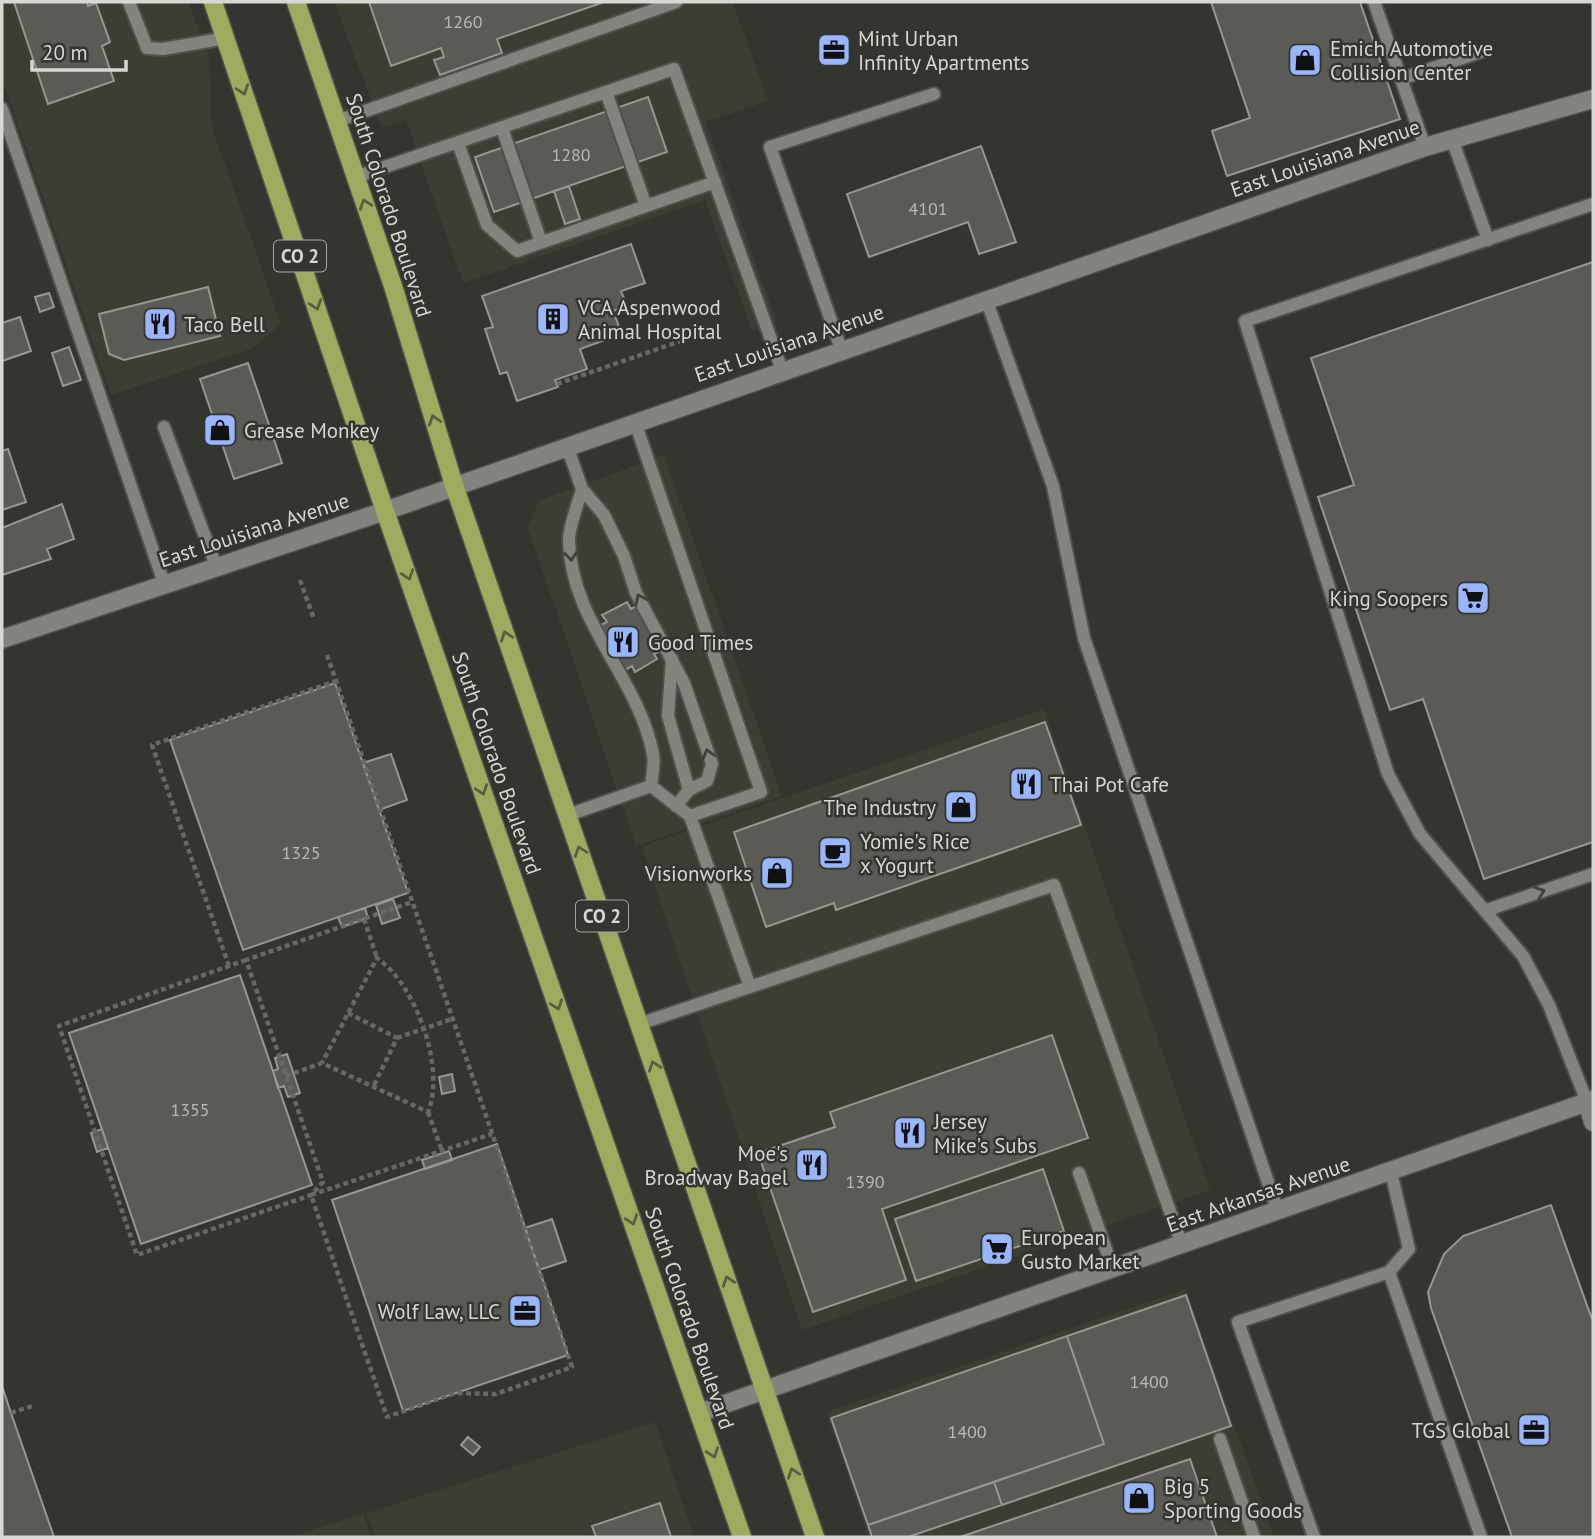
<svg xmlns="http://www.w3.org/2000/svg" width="1595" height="1539" font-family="'PT Sans',sans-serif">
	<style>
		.built { fill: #3b3e32 }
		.building { fill: #5a5b55; stroke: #969891; stroke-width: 2 }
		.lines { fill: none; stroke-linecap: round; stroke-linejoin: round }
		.service-casing { stroke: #50504c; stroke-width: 16 }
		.minor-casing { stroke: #50504c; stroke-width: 21 }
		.tertiary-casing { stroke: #50504c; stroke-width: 21 }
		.primary-casing { stroke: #50504c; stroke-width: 21 }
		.path { stroke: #676964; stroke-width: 4.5; stroke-dasharray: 5 3.5; stroke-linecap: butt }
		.service { stroke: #82847d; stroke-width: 12 }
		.minor { stroke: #82847d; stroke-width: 18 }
		.tertiary { stroke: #82847d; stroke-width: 18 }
		.primary { stroke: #9eab5e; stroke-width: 18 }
		.oneway { stroke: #585e3f }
		.oneway2 { stroke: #3f413b }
		.labels { text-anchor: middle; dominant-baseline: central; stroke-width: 5; stroke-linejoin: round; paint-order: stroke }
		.number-label { font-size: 18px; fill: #b8b8b4 }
		.shield { fill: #33352f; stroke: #a6a6a2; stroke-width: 2 }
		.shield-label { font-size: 19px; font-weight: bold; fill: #d7d7d4 }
		.poi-label { font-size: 21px; fill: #d7d7d4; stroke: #33352f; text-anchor: start }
		.street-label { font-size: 21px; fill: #d7d7d4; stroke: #33352f }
	</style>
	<rect width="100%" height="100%" fill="#33352f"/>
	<path class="built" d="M2,2H189L209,58L212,127L281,324L251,349L111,395L2,78Z
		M334,2H733L768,101L706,122L777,323L752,331L705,200L463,283L406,120L382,128Z
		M664,455L782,796L636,846L528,528L538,501Z
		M1044,709L1210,1190L802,1330L642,846Z
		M1186,1289L1274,1537H868L826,1412Z
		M655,1422L694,1537H375L366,1513Z
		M363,1513L371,1537H292Z"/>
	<path class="building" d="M14,2H87L88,6L96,3L110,42L102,46L114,81L48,104Z
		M369,2H604L497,39L502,53L440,75L434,60L444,57L441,48L391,66Z
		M1211,2H1360L1400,119L1227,176L1212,131L1250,118Z
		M648,97L667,152L494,212L475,157Z
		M981,146L1016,242L979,254L968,222L869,257L847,194Z
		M569,186L580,219L565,224L554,191Z
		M631,244L645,283L621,291L627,306L613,311L622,334L580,349L587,369L555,380L558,387L517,401L507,372L500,374L485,329L493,327L482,296Z
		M1593,262V842L1484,879L1423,699L1390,710L1318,497L1354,485L1311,358Z
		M208,287L220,336L124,360L109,354L99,314Z
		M49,293L54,307L40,312L35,297Z
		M20,317L31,351L2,361V323Z
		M69,347L81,380L63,386L52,353Z
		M248,363L282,463L234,479L200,379Z
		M8,449L26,502L2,510V451Z
		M62,504L74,539L47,549L51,559L2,575V528Z
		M627,602L631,609L636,606L660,651L654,654L657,659L635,672L632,666L625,670L601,625L607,622L602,615Z
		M335,683L408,893L243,950L170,740Z
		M1045,722L1081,825L836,910L834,903L766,927L734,832Z
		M391,754L407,800L379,810L363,763Z
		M393,899L400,918L382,924L376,905Z
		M365,908L368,918L342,927L338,917Z
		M240,975L312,1185L141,1244L69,1033Z
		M1052,1035L1088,1138L882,1209L906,1280L813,1312L758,1153L835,1127L830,1112Z
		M287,1054L300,1093L288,1097L284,1086L278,1088L273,1071L278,1069L275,1058Z
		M452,1074L455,1091L442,1094L439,1077Z
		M102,1129L108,1148L97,1152L91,1133Z
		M497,1144L568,1355L403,1411L332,1200Z
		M449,1151L452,1160L425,1169L422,1160Z
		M1043,1169L1064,1231L916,1281L895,1219Z
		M1551,1205L1593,1322V1537H1512L1431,1308L1428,1292L1444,1254L1463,1236Z
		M552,1219L566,1261L539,1270L525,1228Z
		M1186,1295L1231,1426L1002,1505L994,1482L1104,1444L1067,1336Z
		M1067,1336L1104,1444L868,1525L831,1418Z
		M2,1386L11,1413L54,1537H2Z
		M468,1437L480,1447L473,1455L461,1445Z
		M1190,1459L1217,1537H960Z
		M994,1482L1002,1505L908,1537H872L868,1525Z
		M660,1503L671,1537H596L592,1526Z"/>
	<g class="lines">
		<defs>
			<path id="service" d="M129,2L147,48L163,49L226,38
				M1374,2L1425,147
				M1401,79L1483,51
				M606,92L646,206
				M2,109L164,583
				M337,121L676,2
				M502,128L541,242
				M1452,139L1488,240
				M458,143L487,225L517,251L715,182
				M355,177L674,69L782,370
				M986,299L1053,486L1084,638L1278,1212
				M841,349L770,147L934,94
				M635,422L761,792L690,816
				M164,427L216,566
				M567,446L582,489L604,515L624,556L636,593L684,683L712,764L707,781L689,790L676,806
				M582,489C578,505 569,525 569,541C571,622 638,677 653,754C655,764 652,776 651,786
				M672,659L668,716L689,790
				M651,786L690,816L750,987
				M568,815L651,786
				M1487,910L1593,874
				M639,1024L1054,885L1182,1245
				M1587,1102L1549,1005L1523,956L1420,834L1388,774L1245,321L1593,204
				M1079,1173L1113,1269
				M1389,1272L1481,1537
				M1220,1439L1254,1537
				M1314,1537L1238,1322L1389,1272L1409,1249L1391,1172"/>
			<path id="minor" d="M1587,1102L1593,1122
				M699,1413L1593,1100"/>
			<path id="tertiary" d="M2,639L385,511L1425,147L1593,99"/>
			<path id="primary" d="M213,2L385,511L742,1537
				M296,2L393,286L454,485L815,1537"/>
		</defs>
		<use href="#service" class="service-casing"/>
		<use href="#minor" class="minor-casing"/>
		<use href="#tertiary" class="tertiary-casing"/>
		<use href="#primary" class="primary-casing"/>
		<path class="path" d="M557,384L698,335
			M300,580L314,619
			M327,655C409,892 491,1129 572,1367L496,1394L455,1393L387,1417L311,1195L492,1134
			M364,919L377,958
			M246,960L59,1026L137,1255L311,1195L323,1182L246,960L412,902
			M229,966L152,745L336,681
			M348,1013L397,1038L373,1087
			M397,1038L452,1019
			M286,1076L322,1063L428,1112C446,1068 416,985 377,958L322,1063
			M428,1112L442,1151
			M11,1413L32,1406"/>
		<use href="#service" class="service"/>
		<use href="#minor" class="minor"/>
		<use href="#tertiary" class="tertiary"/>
		<use href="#primary" class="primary"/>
	</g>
	<defs><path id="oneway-chevron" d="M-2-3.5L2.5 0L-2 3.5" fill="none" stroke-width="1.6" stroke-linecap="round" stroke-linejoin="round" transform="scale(1.75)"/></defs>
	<g class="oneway">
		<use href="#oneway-chevron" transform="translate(243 90) rotate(71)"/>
		<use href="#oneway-chevron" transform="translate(365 204) rotate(-109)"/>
		<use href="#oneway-chevron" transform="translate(316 305) rotate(71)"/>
		<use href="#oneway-chevron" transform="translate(434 420) rotate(-107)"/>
		<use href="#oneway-chevron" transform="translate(408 575) rotate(71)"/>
		<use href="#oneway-chevron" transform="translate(506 636) rotate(-109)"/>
		<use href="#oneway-chevron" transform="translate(482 790) rotate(71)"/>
		<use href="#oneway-chevron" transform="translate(580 851) rotate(-109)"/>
		<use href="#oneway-chevron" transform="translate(557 1005) rotate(71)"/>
		<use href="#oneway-chevron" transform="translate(654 1066) rotate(-109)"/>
		<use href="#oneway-chevron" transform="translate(632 1220) rotate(71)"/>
		<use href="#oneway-chevron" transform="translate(728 1281) rotate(-109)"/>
		<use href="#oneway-chevron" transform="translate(713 1453) rotate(71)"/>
		<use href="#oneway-chevron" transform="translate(793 1473) rotate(-109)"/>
	</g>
	<g class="oneway2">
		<use href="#oneway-chevron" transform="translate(571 556) rotate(84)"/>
		<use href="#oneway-chevron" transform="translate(640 599) rotate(-116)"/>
		<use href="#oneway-chevron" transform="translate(708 754) rotate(-106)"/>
		<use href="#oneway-chevron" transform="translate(1540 892) rotate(-19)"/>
	</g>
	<defs>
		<symbol id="office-square" viewBox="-11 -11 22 22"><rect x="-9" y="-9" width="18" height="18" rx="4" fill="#99b5fd" stroke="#33352f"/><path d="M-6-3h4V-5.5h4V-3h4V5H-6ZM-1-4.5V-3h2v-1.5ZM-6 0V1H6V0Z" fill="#111"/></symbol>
		<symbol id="shop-square" viewBox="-11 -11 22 22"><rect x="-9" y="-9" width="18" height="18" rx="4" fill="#99b5fd" stroke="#33352f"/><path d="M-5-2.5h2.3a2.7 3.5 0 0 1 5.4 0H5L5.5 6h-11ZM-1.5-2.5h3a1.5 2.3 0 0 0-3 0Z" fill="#111"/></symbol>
		<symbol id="building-square" viewBox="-11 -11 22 22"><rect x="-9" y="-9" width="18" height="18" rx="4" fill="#99b5fd" stroke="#33352f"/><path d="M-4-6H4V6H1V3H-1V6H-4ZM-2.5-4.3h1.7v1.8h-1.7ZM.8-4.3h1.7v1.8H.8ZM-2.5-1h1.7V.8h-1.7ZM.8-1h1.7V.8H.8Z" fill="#111"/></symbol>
		<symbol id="restaurant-square" viewBox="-11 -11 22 22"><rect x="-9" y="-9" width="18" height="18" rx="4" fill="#99b5fd" stroke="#33352f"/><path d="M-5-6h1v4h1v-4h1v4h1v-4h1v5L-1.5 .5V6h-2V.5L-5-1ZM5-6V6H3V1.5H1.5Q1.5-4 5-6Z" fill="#111"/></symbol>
		<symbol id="supermarket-square" viewBox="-11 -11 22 22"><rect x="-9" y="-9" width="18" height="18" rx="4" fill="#99b5fd" stroke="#33352f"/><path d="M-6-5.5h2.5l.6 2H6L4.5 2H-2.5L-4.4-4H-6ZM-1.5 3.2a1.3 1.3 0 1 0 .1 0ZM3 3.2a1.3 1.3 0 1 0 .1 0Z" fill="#111"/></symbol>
		<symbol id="cafe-square" viewBox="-11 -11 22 22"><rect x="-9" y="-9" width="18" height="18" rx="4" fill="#99b5fd" stroke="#33352f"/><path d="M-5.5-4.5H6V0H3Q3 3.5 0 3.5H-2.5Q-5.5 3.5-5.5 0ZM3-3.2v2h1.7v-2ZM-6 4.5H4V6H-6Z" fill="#111"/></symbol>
	</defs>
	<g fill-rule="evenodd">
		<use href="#office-square" x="815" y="31" width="38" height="38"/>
		<use href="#shop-square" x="1286" y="41" width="38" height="38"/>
		<use href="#building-square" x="534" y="300" width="38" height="38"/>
		<use href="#restaurant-square" x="141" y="305" width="38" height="38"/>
		<use href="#shop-square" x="201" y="411" width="38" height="38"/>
		<use href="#supermarket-square" x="1454" y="579" width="38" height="38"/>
		<use href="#restaurant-square" x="604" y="623" width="38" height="38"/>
		<use href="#restaurant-square" x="1007" y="765" width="38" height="38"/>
		<use href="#shop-square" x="942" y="788" width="38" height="38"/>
		<use href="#cafe-square" x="816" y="834" width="38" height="38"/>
		<use href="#shop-square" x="758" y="854" width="38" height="38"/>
		<use href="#restaurant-square" x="891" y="1114" width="38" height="38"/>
		<use href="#restaurant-square" x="793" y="1146" width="38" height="38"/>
		<use href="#supermarket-square" x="978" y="1230" width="38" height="38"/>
		<use href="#office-square" x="506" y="1292" width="38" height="38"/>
		<use href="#office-square" x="1515" y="1411" width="38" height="38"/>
		<use href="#shop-square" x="1120" y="1479" width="38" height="38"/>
	</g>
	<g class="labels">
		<g class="number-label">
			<text x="463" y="21">1260</text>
			<text x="571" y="154">1280</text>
			<text x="928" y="208">4101</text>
			<text x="301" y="852">1325</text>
			<text x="190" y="1109">1355</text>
			<text x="865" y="1181">1390</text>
			<text x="1149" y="1381">1400</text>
			<text x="967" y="1431">1400</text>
		</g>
		<g class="shield">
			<rect x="274" y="240.5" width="52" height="31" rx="5"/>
			<rect x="576" y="900.5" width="52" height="31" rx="5"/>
		</g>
		<g class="shield-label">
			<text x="300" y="256">CO 2</text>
			<text x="602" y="916">CO 2</text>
		</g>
		<g class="poi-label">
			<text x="858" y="38">Mint Urban<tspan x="858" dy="24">Infinity Apartments</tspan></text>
			<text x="1330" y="48">Emich Automotive<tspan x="1330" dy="24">Collision Center</tspan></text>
			<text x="578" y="307">VCA Aspenwood<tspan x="578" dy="24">Animal Hospital</tspan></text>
			<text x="184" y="324">Taco Bell</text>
			<text x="244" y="430">Grease Monkey</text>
			<text x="1448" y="598" text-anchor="end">King Soopers</text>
			<text x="648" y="642">Good Times</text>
			<text x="1050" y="784">Thai Pot Cafe</text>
			<text x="936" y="807" text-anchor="end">The Industry</text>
			<text x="860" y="841">Yomie's Rice<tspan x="860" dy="24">x Yogurt</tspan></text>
			<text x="752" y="873" text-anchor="end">Visionworks</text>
			<text x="934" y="1121">Jersey<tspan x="934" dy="24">Mike's Subs</tspan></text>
			<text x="788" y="1153" text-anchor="end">Moe's<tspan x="788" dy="24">Broadway Bagel</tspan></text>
			<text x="1021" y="1237">European<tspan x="1021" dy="24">Gusto Market</tspan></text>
			<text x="500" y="1311" text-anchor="end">Wolf Law, LLC</text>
			<text x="1510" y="1430" text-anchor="end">TGS Global</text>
			<text x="1164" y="1486">Big 5<tspan x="1164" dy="24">Sporting Goods</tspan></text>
		</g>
		<g class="street-label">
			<text transform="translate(1325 158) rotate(-19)">East Louisiana Avenue</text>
			<text transform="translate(389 205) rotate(72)">South Colorado Boulevard</text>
			<text transform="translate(789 343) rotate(-19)">East Louisiana Avenue</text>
			<text transform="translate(254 530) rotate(-18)">East Louisiana Avenue</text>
			<text transform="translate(497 763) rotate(71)">South Colorado Boulevard</text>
			<text transform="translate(1258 1194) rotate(-19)">East Arkansas Avenue</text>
			<text transform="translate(690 1318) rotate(71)">South Colorado Boulevard</text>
		</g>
	</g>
	<rect width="1595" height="1539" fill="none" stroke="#d7d7d4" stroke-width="7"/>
	<path d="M32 60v10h94v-10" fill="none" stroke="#d7d7d4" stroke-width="3.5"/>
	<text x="42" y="60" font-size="21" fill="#d7d7d4" stroke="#33352f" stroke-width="5" paint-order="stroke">20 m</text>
</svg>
